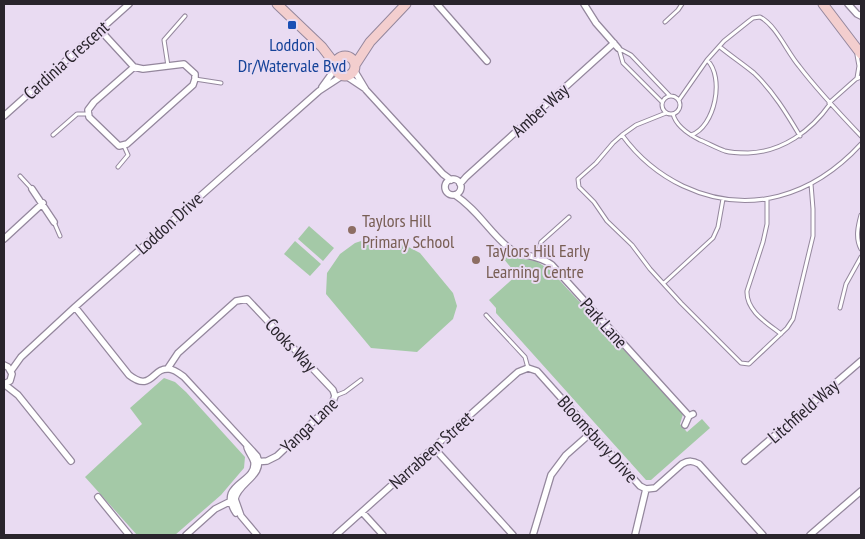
<svg xmlns="http://www.w3.org/2000/svg" width="865" height="539" font-family="'PT Sans Narrow',sans-serif">
	<style>
		.green { fill: #a4c9a7 }
		.lines { fill: none; stroke-linecap: round; stroke-linejoin: round }
		.lane-casing { stroke: #94879d; stroke-width: 5 }
		.street-casing { stroke: #94879d; stroke-width: 8 }
		.secondary-casing { stroke: #94879d; stroke-width: 11 }
		.lane { stroke: #fff; stroke-width: 3 }
		.street { stroke: #fff; stroke-width: 5.5 }
		.secondary { stroke: #f3cece; stroke-width: 9 }
		.transit-dot { fill: #1a4fb4; stroke: #e9dbf2; stroke-width: 2 }
		.education-dot { fill: #8d6e63; stroke: #e9dbf2; stroke-width: 2 }
		.labels { text-anchor: middle; dominant-baseline: central; stroke-width: 4; stroke-linejoin: round; paint-order: stroke }
		.transit-label { font-size: 18px; fill: #164399; stroke: #e9dbf2 }
		.street-label { font-size: 18px; fill: #29242c; stroke: #e9dbf2 }
		.education-label { font-size: 18px; fill: #785e54; stroke: #e9dbf2; text-anchor: start }
	</style>
	<rect width="100%" height="100%" fill="#e9dbf2"/>
	<path class="green" d="M309,226L334,248L323,261L298,239Z
		M373,237L397,241L420,253L453,293L457,306L453,319L417,352L371,348L326,294L327,273L340,254L355,243Z
		M295,241L321,264L310,276L284,254Z
		M509,253L522,259L536,261L550,270L683,414L680,424L687,432L702,419L710,428L651,480H646L496,313V308L489,300L517,275L503,258Z
		M164,378L175,382L186,392L245,457L244,468L221,495L175,535H137L85,477L142,424L130,408Z"/>
	<g class="lines">
		<defs>
			<path id="lane" d="M665,22L678,10L682,4
				M720,47C731,56 743,64 754,73C773,91 787,114 800,136
				M618,48L631,55L670,96
				M619,49L623,63L662,102
				M168,66L164,40L185,16
				M857,78L859,66L857,55
				M195,79L221,83
				M662 105a9 9 0 1 1 18 0a9 9 0 1 1-18 0Z
				M679,100L707,60L724,41L749,21L753,18L760,17C776,25 787,52 799,66C818,91 839,113 861,136
				M829,103L856,79L861,77
				M666,113L636,125L622,135L613,143L596,163L578,179L579,187L594,202L607,221L632,245L650,269L681,303L741,363L749,364L787,328L793,319L813,236V209L811,184
				M673,114C676,126 690,135 700,140C708,143 716,148 725,151C732,153 740,153 748,153C782,152 811,131 830,104
				M53,135L77,114H88
				M622,135C638,157 658,174 683,186C749,217 813,196 861,144
				M691,135C715,127 725,77 707,60
				M118,167L128,155L124,146
				M20,176L32,189
				M767,199V224L763,242L747,291C746,311 767,323 781,334
				M861,215C858,226 855,238 861,249
				M54,222L60,236
				M537,257L541,242L569,217
				M664,283L713,238L718,227L723,199
				M840,308L846,284L861,257
				M486,315L525,357L528,368
				M335,396L345,392L361,380"/>
			<path id="street" d="M437,4L487,61
				M584,4L596,23L618,48
				M848,4L857,14L861,16
				M100,30L134,67L143,69L184,64L195,74V79L193,85L127,144L119,146L89,117L88,110L94,102L134,67
				M354,70L366,90L443,174L451,180
				M346,76L364,88
				M322,87L335,69
				M4,116L129,4
				M445 187a8 8 0 1 1 16 0a8 8 0 1 1-16 0Z
				M460,184L466,177L614,43
				M32,189L54,222
				M455,195C478,210 489,232 509,248C522,258 536,253 552,265L689,416
				M4,239L43,203
				M75,307L129,375C152,393 152,367 169,369C174,369 180,374 184,377L257,456C265,476 238,482 235,499L241,516L257,535
				M4,365L8,367L12,374L10,381L4,384
				M168,368L178,353L236,301L247,299L333,390L335,396L332,404L277,456L267,461L254,462
				M11,371L21,357L75,307L319,91L342,76
				M4,384L18,395L71,461
				M685,425L689,416L693,414
				M434,448L513,535
				M745,461L861,361
				M98,497L129,535
				M362,512L383,535
				M236,513C216,483 257,484 254,462C253,457 248,452 247,447
				M186,535L215,509L233,500
				M336,535L518,372L528,368L537,371L640,486L646,489L655,488L682,464C689,460 693,461 699,464L763,535
				M533,535L551,475L566,455L592,432
				M635,535L646,489
				M810,535L861,491"/>
			<path id="secondary" d="M277,4L322,47L335,64
				M823,4L861,54
				M335 66a10 10 0 1 1 20 0a10 10 0 1 1-20 0Z
				M355,65L370,42L406,4"/>
		</defs>
		<use href="#lane" class="lane-casing"/>
		<use href="#street" class="street-casing"/>
		<use href="#secondary" class="secondary-casing"/>
		<use href="#lane" class="lane"/>
		<use href="#street" class="street"/>
		<use href="#secondary" class="secondary"/>
	</g>
	<rect class="transit-dot" x="287" y="20" width="10" height="10" rx="2.5"/>
	<g class="education-dot">
		<circle cx="352" cy="230" r="5"/>
		<circle cx="476" cy="260" r="5"/>
	</g>
	<g class="labels">
		<g class="transit-label">
			<text x="292" y="44">Loddon<tspan x="292" dy="21">Dr/Watervale Bvd</tspan></text>
		</g>
		<g class="street-label">
			<text transform="translate(66 60) rotate(-42)">Cardinia Crescent</text>
			<text transform="translate(540 110) rotate(-42)">Amber Way</text>
			<text transform="translate(169 223) rotate(-42)">Loddon Drive</text>
			<text transform="translate(604 323) rotate(48)">Park Lane</text>
			<text transform="translate(291 345) rotate(47)">Cooks Way</text>
			<text transform="translate(803 411) rotate(-41)">Litchfield Way</text>
			<text transform="translate(309 425) rotate(-44)">Yanga Lane</text>
			<text transform="translate(598 439) rotate(48)">Bloomsbury Drive</text>
			<text transform="translate(431 450) rotate(-42)">Narrabeen Street</text>
		</g>
		<g class="education-label">
			<text x="362" y="220">Taylors Hill<tspan x="362" dy="21">Primary School</tspan></text>
			<text x="486" y="250">Taylors Hill Early<tspan x="486" dy="21">Learning Centre</tspan></text>
		</g>
	</g>
	<rect width="865" height="539" fill="none" stroke="#29242c" stroke-width="10"/>
</svg>
